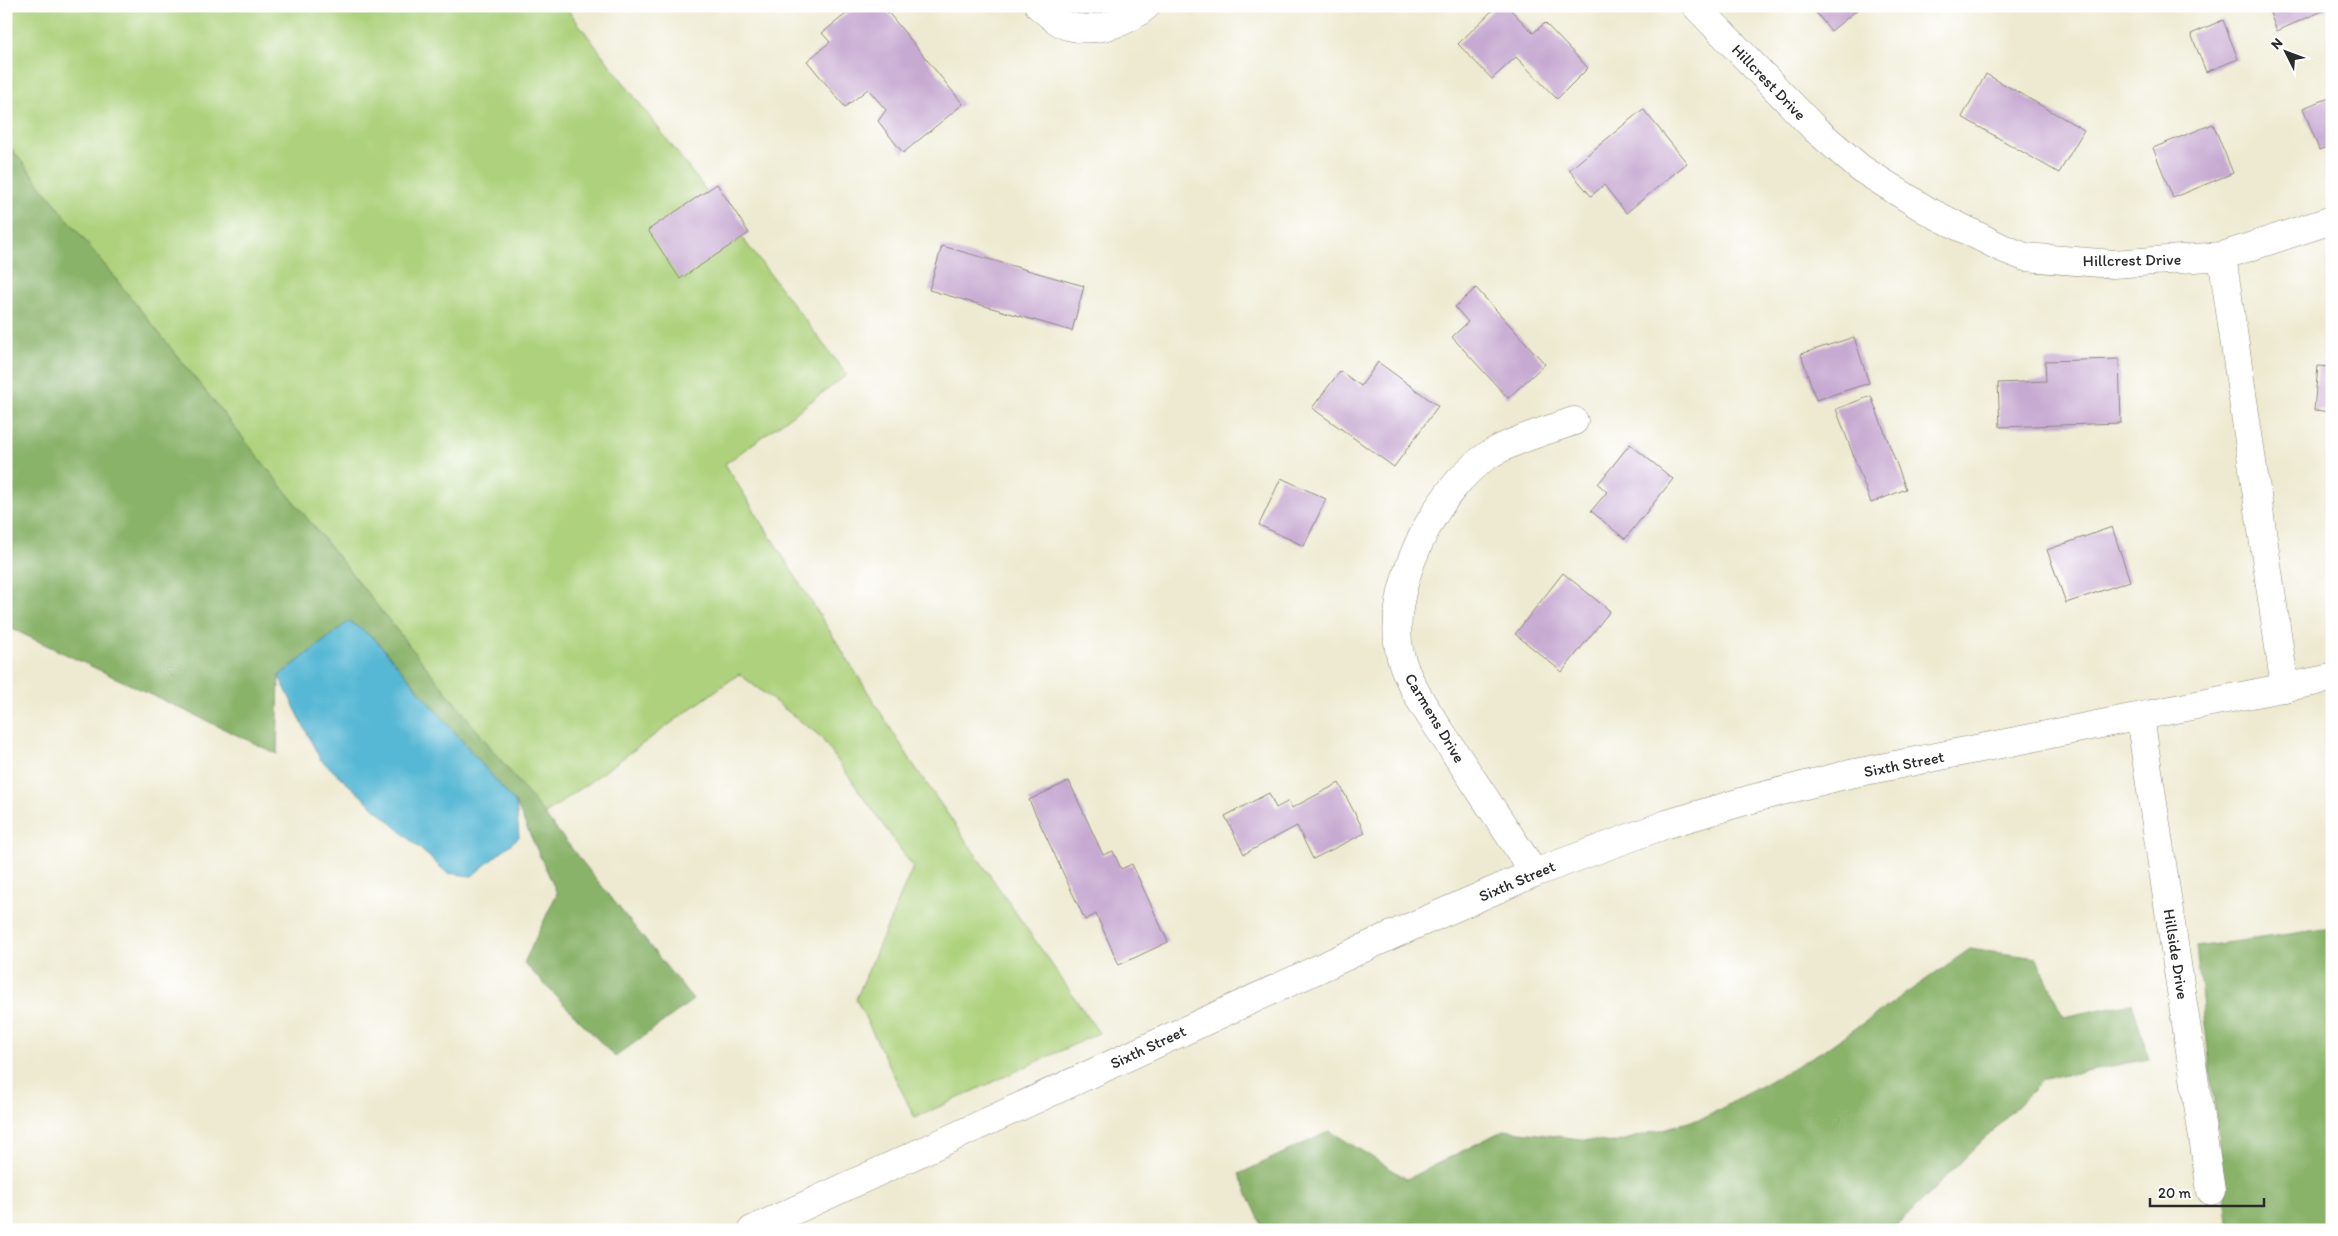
<svg xmlns="http://www.w3.org/2000/svg" width="2338" height="1236" font-family="Itim,sans-serif">
	<style>
		.green { fill: #add17b; stroke: #6c7e53 }
		.forest { fill: #8ab36b; stroke: #5a6f4b }
		.water { fill: #56b8d4; stroke: #407280 }
		.building { fill: #c7aad2 }
		.lines { fill: none; stroke-linecap: round; stroke-linejoin: round }
		.minor-casing { stroke: #8c8a7e; stroke-width: 29 }
		.major-casing { stroke: #8c8a7e; stroke-width: 29 }
		.minor { stroke: #fff; stroke-width: 28 }
		.major { stroke: #fff; stroke-width: 28 }
		.labels { text-anchor: middle; dominant-baseline: central; stroke-width: 4; stroke-linejoin: round; paint-order: stroke }
		.street-label { font-size: 16px; fill: #2b2b2b; stroke: #fff }
	</style>
	<rect width="100%" height="100%" fill="#fff"/>
	<filter id="ink" filterUnits="userSpaceOnUse"><feTurbulence type="fractalNoise" baseFrequency=".02" numOctaves="2"/><feDisplacementMap in="SourceGraphic" scale="10" xChannelSelector="R" yChannelSelector="G"/><feConvolveMatrix kernelMatrix="1 2 1 2 8 2 1 2 1" color-interpolation-filters="sRGB"/></filter>
	<filter id="wash" filterUnits="userSpaceOnUse"><feTurbulence type="fractalNoise" baseFrequency=".0096" numOctaves="4" result="noise"/><feDisplacementMap in="SourceGraphic" scale="20" xChannelSelector="R" yChannelSelector="G"/><feGaussianBlur stdDeviation="1.12" result="paint"/><feColorMatrix in="noise" values="0 0 0 0 0 0 0 0 0 0 0 0 0 0 0 0 0 1.4 0 .05"/><feComposite in="paint" operator="in"/></filter>
	<g filter="url(#wash)">
		<rect width="100%" height="100%" fill="#eeead1"/>
		<path class="green" d="M6,6H565L847,375L725,464L913,764L1099,1033L915,1118L856,999L913,867L820,736L739,674L544,815L6,142Z"/>
		<path class="forest" d="M6,142L693,1000L615,1057L524,963L557,893L516,804L375,639L349,622L279,676L277,754L6,626Z
			M2332,928V1230H2229L2196,947Z
			M1970,949L2037,958L2063,1017L2132,1003L2149,1059L2044,1079L1893,1230H1264L1239,1174L1330,1131L1407,1179L1504,1130L1614,1143L1706,1117L1826,1049Z"/>
		<path class="water" d="M349,621L375,639L516,804L519,837L472,876L447,873L320,759L279,676Z"/>
		<g id="blocks">
			<path class="building" d="M856,6H883L963,104L903,153L878,121L886,110L868,89L845,107L807,61L830,42L822,33Z
				M1497,6H1507L1533,33L1545,23L1588,68L1557,99L1516,57L1492,79L1458,44Z
				M1811,6H1862L1831,31Z
				M2267,6H2326L2327,9L2277,31Z
				M2223,20L2238,59L2206,72L2191,34Z
				M1986,74L2084,130L2059,173L1962,117Z
				M2332,97V145L2319,150L2303,108Z
				M1643,109L1687,163L1626,213L1604,185L1591,196L1569,170Z
				M2213,124L2233,173L2173,198L2153,148Z
				M717,184L749,233L680,279L648,230Z
				M942,246L1084,286L1072,331L929,290Z
				M1476,288L1545,364L1508,398L1452,337L1468,322L1455,307Z
				M1854,337L1869,383L1816,400L1801,354Z
				M2119,359L2121,423L2000,427L1998,383L2046,381L2045,361Z
				M1378,362L1438,406L1394,467L1312,408L1340,371L1361,386Z
				M2318,366L2332,367V412L2314,410Z
				M1871,396L1906,489L1871,503L1836,409Z
				M1630,444L1673,479L1625,539L1591,511L1607,492L1598,484Z
				M1281,478L1326,499L1304,546L1259,525Z
				M2112,527L2130,581L2066,603L2047,550Z
				M1563,573L1610,611L1562,672L1515,634Z
				M1069,781L1103,855L1113,851L1121,869L1132,864L1168,942L1119,965L1096,914L1085,920L1029,800Z
				M1339,783L1365,833L1313,859L1297,826L1244,854L1225,816L1269,793L1276,808L1289,801L1292,808Z"/>
		</g>
	</g>
	<g filter="url(#ink)">
		<use href="#blocks" fill-opacity="0" stroke="#8c8a7e" stroke-width="1"/>
		<g class="lines">
			<defs>
				<path id="minor" d="M1039,6C1047,12 1059,24 1068,26C1093,33 1127,24 1146,6
					M1696,6L1815,129L1860,168L1928,211L2002,248L2025,257L2113,264L2222,256L2332,220
					M2222,256L2285,688
					M2140,717L2211,1191
					M1534,873C1507,831 1479,789 1451,747C1433,719 1411,691 1401,658C1383,594 1435,488 1490,454C1516,439 1546,431 1574,421"/>
				<path id="major" d="M752,1230L1392,935L1534,873L1667,824L1755,798L1845,775L2332,678"/>
			</defs>
			<use href="#minor" class="minor-casing"/>
			<use href="#major" class="major-casing"/>
			<use href="#minor" class="minor"/>
			<use href="#major" class="major"/>
		</g>
	</g>
	<g class="labels">
		<g class="street-label">
			<text transform="translate(1769 82) rotate(46)">Hillcrest Drive</text>
			<text transform="translate(2132 260) rotate(-1)">Hillcrest Drive</text>
			<text transform="translate(1435 718) rotate(59)">Carmens Drive</text>
			<text transform="translate(1904 764) rotate(-11)">Sixth Street</text>
			<text transform="translate(1517 881) rotate(-23)">Sixth Street</text>
			<text transform="translate(2176 954) rotate(81)">Hillside Drive</text>
			<text transform="translate(1148 1047) rotate(-25)">Sixth Street</text>
		</g>
	</g>
	<rect width="2338" height="1236" fill="none" stroke="#fff" stroke-width="25"/>
	<g transform="translate(2286 52) rotate(312)" stroke="#ffffff" stroke-width="4" paint-order="stroke">
	<path d="M0-4L9 19L0 12L-9 19Z" fill="#2b2b2b"/>
	<text y="-8" font-size="14" font-weight="bold" text-anchor="middle" fill="#2b2b2b">N</text>
	</g>
	<path d="M2150 1198v8h114v-8" fill="none" stroke="#2b2b2b" stroke-width="2.5"/>
	<text x="2158" y="1198" font-size="15" fill="#2b2b2b" stroke="#ffffff" stroke-width="4" paint-order="stroke">20 m</text>
</svg>
